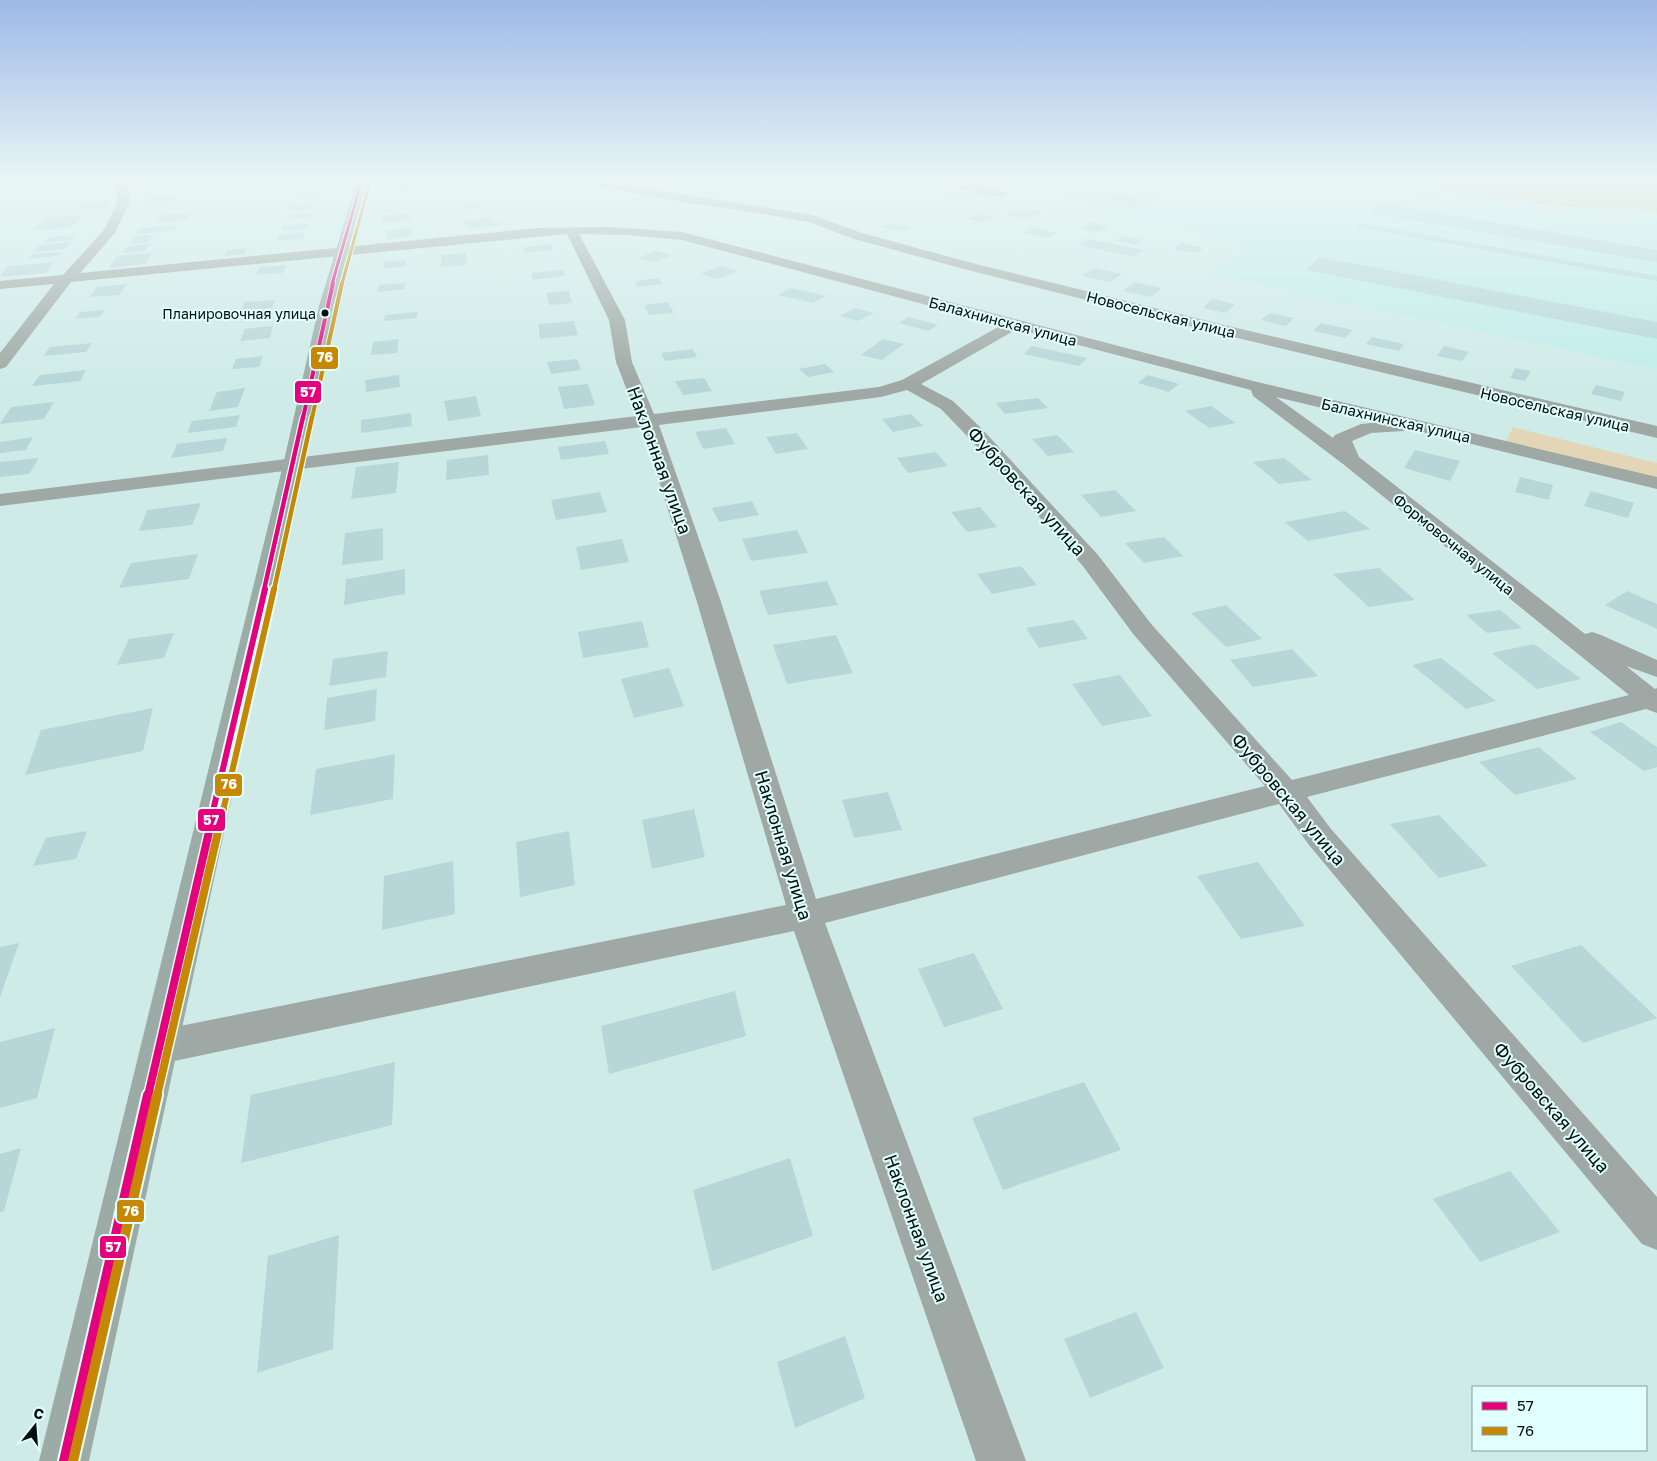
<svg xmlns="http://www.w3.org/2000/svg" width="1657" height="1461" font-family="'Golos Text',sans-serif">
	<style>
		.built { fill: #c0ede9 }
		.green { fill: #e3d6b7 }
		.forest { fill: #d5c8a8 }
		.building { fill: #b7d6d8 }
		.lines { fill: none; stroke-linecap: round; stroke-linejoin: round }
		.minor { fill: #9fa8a4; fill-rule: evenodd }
		.major { fill: #9daba7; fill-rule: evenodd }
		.bus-1-far5-casing { stroke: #e1fffc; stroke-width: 5 }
		.bus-1-far4-casing { stroke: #e1fffc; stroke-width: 5.5 }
		.bus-1-far3-casing { stroke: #e1fffc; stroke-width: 7 }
		.bus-1-far2-casing { stroke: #e1fffc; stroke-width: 10 }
		.bus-1-far1-casing { stroke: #e1fffc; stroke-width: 11 }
		.bus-1-casing { stroke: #e1fffc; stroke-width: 14 }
		.bus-2-far5-casing { stroke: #e1fffc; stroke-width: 5 }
		.bus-2-far4-casing { stroke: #e1fffc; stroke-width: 5.5 }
		.bus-2-far3-casing { stroke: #e1fffc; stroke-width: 7 }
		.bus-2-far2-casing { stroke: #e1fffc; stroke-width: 10 }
		.bus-2-far1-casing { stroke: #e1fffc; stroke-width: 11 }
		.bus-2-casing { stroke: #e1fffc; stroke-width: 14 }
		.bus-1-far5 { stroke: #e5007d; stroke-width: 3 }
		.bus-1-far4 { stroke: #e5007d; stroke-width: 4 }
		.bus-1-far3 { stroke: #e5007d; stroke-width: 4.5 }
		.bus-1-far2 { stroke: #e5007d; stroke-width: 6 }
		.bus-1-far1 { stroke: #e5007d; stroke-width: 8 }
		.bus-1 { stroke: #e5007d; stroke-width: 10 }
		.bus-2-far5 { stroke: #c68803; stroke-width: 3 }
		.bus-2-far4 { stroke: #c68803; stroke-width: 4 }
		.bus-2-far3 { stroke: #c68803; stroke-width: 4.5 }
		.bus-2-far2 { stroke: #c68803; stroke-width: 6 }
		.bus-2-far1 { stroke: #c68803; stroke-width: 8 }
		.bus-2 { stroke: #c68803; stroke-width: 10 }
		.bus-dot { fill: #01100f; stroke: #e1fffc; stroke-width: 2 }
		.labels { text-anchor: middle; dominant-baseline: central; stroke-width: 4; stroke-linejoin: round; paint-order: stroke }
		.far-bus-label { font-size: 14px; fill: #01100f; stroke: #e1fffc; text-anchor: end }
		.far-street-label { font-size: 15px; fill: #01100f; stroke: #e1fffc }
		.street-label { font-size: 18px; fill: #01100f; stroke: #e1fffc }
		.line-badge { stroke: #e1fffc; stroke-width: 2 }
		.badge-label { font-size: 14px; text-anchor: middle; font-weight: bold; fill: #fff }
	</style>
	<rect width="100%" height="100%" fill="#cfebe8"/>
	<path class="built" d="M1097,180H1332L1624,226L1634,214L1657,217V369L1210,274L1246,243L1054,202Z"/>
	<path class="green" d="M1513,427L1657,463V479L1506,442Z"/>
	<path class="forest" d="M1377,180H1657V212L1631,208H1579L1548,204L1480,196Z"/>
	<path class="building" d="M325,180L323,186L304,187L307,181Z
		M874,180H894L881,186L865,184Z
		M1140,180H1196L1182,188Z
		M419,182L418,191L392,193L394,183Z
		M690,182L705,185L693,190L678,187Z
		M909,183L927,187L917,191L899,188Z
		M720,187L731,190L714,195L703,193Z
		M1140,187L1165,192L1156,197L1131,192Z
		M318,190L314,196L297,197L300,191Z
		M1092,190L1153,201L1136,210L1074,198Z
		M956,191L980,196L969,201L944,196Z
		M174,198L169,204L142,206L148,199Z
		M111,202L105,208L76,210L83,204Z
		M473,202L485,206L471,210L458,206Z
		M1381,203L1657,250V262L1369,213Z
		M313,204L311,209L286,211L289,206Z
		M1018,208L1031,212L1034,210L1043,212L1025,219L1004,214Z
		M191,213L187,220L156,223L161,215Z
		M315,213L314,217L290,219L293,214Z
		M409,213L410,220L382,223L381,216Z
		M981,214L995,217L982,222L967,219Z
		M84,216L70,228L31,230L46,217Z
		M489,217L501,224L473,229L461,222Z
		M1091,222L1110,226L1098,232L1079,228Z
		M892,223L911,227L900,231L882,227Z
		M1360,223L1657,276V281L1356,227Z
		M309,224L307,229L281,231L283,226Z
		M178,225L174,231L135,234L140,228Z
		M1033,227L1058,233L1048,238L1022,233Z
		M411,228L412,236L387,239L386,231Z
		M305,233L303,238L277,241L279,235Z
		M75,235L72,240L44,243L49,237Z
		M153,235L148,242L129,244L135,236Z
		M1123,236L1144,240L1136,245L1116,241Z
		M1089,239L1144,250L1134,257L1079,245Z
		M70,242L65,249L34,252L39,245Z
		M1181,243L1204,248L1196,253L1172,249Z
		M150,244L145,251L122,253L128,246Z
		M551,244L553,250L524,253L523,247Z
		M247,248L245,254L225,256L226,250Z
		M656,251L672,255L654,262L638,258Z
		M63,252L59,256L27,259L32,254Z
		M153,253L145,264L108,268L117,256Z
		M466,253L467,265L441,267V255Z
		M1320,257L1657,322V339L1306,270Z
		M405,260L406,266L384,269V262Z
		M54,262L46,273L0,277L8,266Z
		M286,265L283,273L256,275L259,267Z
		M721,266L738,271L718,279L700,274Z
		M1094,268L1122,274L1110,282L1082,276Z
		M563,270L565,276L533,280L531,273Z
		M659,278L662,284L638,287L635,281Z
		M1134,282L1162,288L1151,297L1123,291Z
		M405,283V289L378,292L379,285Z
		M127,284L119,295L90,297L97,287Z
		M791,288L826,296L813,303L778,295Z
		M569,291L572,303L549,305L546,293Z
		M1212,299L1235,304L1226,313L1203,308Z
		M275,300L272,308L241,311L245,302Z
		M668,302L674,313L649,315L644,305Z
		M855,308L874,313L858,321L840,316Z
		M105,310L100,317L75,319L80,312Z
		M418,312L417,318L384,321L385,315Z
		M1270,313L1294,318L1286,326L1261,320Z
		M909,317L938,325L928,331L899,323Z
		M574,321L578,335L540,339L538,324Z
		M1321,323L1353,330L1345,338L1313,331Z
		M273,326L270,338L240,341L245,329Z
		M1372,337L1404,344L1399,351L1366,344Z
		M399,339L397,353L371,355L373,342Z
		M883,339L904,344L882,360L861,355Z
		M92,343L86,352L43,356L50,347Z
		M1032,346L1087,358L1079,366L1024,354Z
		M1444,346L1469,352L1462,361L1437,356Z
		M693,349L697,357L665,361L661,353Z
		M263,356L259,367L232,369L236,359Z
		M577,359L581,370L551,374L547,362Z
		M825,364L834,372L808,377L799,369Z
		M1515,368L1531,371L1525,381L1510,378Z
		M86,370L80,381L32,386L40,375Z
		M399,375L400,387L366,392L365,380Z
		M1148,375L1179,384L1169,392L1138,383Z
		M704,378L712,391L683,395L675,381Z
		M588,384L595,405L564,409L558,387Z
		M1596,385L1625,392L1621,401L1591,394Z
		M245,388L238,407L209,411L217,392Z
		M476,396L481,416L448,421L444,401Z
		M1038,398L1048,408L1005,414L996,403Z
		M54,402L44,419L0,424L11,407Z
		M1211,406L1236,423L1209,428L1185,411Z
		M411,413L412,426L361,433V420Z
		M911,414L923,426L893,432L882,419Z
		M240,415L236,427L187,433L192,421Z
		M726,428L735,444L703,449L695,432Z
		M797,433L808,449L776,454L766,437Z
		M1057,435L1074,452L1048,456L1032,439Z
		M33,437L26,450L0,453V442Z
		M227,438L223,451L171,458L177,444Z
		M605,441L609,454L561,460L558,447Z
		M1415,450L1460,461L1450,481L1404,468Z
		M936,452L948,466L908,473L897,458Z
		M488,455L489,475L446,480L447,460Z
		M39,458L29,474L0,477V462Z
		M1284,458L1312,480L1279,484L1253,462Z
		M399,462L396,493L351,499L356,467Z
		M1520,477L1553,485L1549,500L1515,492Z
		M1115,490L1136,511L1101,517L1081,495Z
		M1591,491L1634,503L1628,518L1584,506Z
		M600,492L607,512L556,520L551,500Z
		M752,501L759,515L719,522L712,508Z
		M201,503L192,525L139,531L147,510Z
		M980,507L997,527L967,532L951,512Z
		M1345,511L1370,529L1308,541L1285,522Z
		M383,528V560L342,565L345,533Z
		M797,530L808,553L751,561L742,539Z
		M1164,537L1183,556L1144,563L1125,543Z
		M622,539L629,562L581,570L576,547Z
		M198,554L189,579L119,588L131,563Z
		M1021,566L1037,585L992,594L977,574Z
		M1379,568L1415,600L1369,607L1333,574Z
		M405,569V594L344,605L346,579Z
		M827,581L838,605L768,615L759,591Z
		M1627,591L1657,604V629L1605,605Z
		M1226,605L1262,639L1226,647L1191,613Z
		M1500,610L1522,628L1487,633L1466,615Z
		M1074,620L1088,639L1039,648L1026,628Z
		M642,621L649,647L583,658L578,632Z
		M174,633L164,658L117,665L129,639Z
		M836,635L853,673L787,684L773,645Z
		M1534,644L1581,679L1537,689L1492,653Z
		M1292,649L1318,676L1253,687L1230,660Z
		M388,651L386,677L329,686L333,659Z
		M1441,658L1496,701L1466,709L1412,665Z
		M669,668L684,706L634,718L621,679Z
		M1120,675L1152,716L1102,726L1072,684Z
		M377,689L375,721L324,730L327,698Z
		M153,708L143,751L25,775L41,730Z
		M1621,722L1657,747V767L1644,771L1590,732Z
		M1539,747L1577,779L1515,795L1479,762Z
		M395,754L393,799L310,815L316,769Z
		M888,792L902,830L854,838L842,800Z
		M694,809L705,857L652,869L642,820Z
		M1439,815L1488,866L1439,878L1390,824Z
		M87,831L76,859L33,866L46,838Z
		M569,831L575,885L520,897L516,842Z
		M453,861L455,914L382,930L384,876Z
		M1258,862L1305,926L1241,939L1197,876Z
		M19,943L0,997V947Z
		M1581,945L1657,1018L1583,1043L1511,966Z
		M974,953L1003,1009L944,1027L918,969Z
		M735,991L746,1036L609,1074L601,1026Z
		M55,1028L37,1098L0,1108V1042Z
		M395,1062L392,1125L241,1163L251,1095Z
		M1084,1082L1121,1150L1003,1190L972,1118Z
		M21,1148L4,1211L0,1212V1154Z
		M790,1158L813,1236L712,1271L693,1190Z
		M1510,1171L1560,1232L1480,1262L1433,1199Z
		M339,1235L333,1349L257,1373L268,1256Z
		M1136,1312L1164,1368L1090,1398L1064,1339Z
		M845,1336L865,1398L795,1428L777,1362Z"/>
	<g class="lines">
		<path class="minor" d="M120,180H132L129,184V204L115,233L80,273L538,228L610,227L682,232L1253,381L1657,477V489L1406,428L1404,431L1371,433L1352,441L1359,457L1585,634L1592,632L1601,635L1657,660V677L1626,666L1655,689L1657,688V713L1646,709L1307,797L1331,829L1657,1197V1250L1642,1244L1309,845L1279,804L825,923L1026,1461H976L794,931L160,1064L147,1059L141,1047L147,1035L160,1030L786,905L697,602L642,427L0,506V494L637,416L616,362L609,320L567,234L71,282L6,367L0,369V353L54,284L0,289V281L63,275L103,231L117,204V183ZM579,234L628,235L682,240L1002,325L902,380L879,387L654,414L632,362L625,320ZM1017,329L1251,390L1253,396L1343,464L1629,695L1292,780L1152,625L1098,555L982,429L953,401L921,384ZM907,390L941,409L968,437L1082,565L1134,635L1265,786L816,899L721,602L659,425L881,397ZM1276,397L1381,422L1361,424L1335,435L1333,438Z
			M573,180H595L812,215L862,233L972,263L1224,325L1657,426V438L1221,334L964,269L854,239L809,222L740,210L688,203L578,183Z
			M948,180C966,180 987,187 1005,192L1007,194L1001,197C986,194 957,193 948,180Z"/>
		<path class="major" d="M357,180H367L333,306L303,465L89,1461H39L283,465L319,306Z"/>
		<defs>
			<path id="bus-1-far5" d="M332,284L362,180"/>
			<path id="bus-1-far4" d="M303,418L333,283"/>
			<path id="bus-1-far3" d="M264,590L303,417"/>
			<path id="bus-1-far2" d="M213,811L265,589"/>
			<path id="bus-1-far1" d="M148,1096L214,810"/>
			<path id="bus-1" d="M64,1461L148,1095"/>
			<path id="bus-2-far5" d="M342,284L370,182"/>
			<path id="bus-2-far4" d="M312,418L342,283"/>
			<path id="bus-2-far3" d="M274,590L312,417"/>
			<path id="bus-2-far2" d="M223,811L274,589"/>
			<path id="bus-2-far1" d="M157,1096L223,810"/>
			<path id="bus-2" d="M73,1461L157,1095"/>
		</defs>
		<use href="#bus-1-far5" class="bus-1-far5-casing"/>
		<use href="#bus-1-far4" class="bus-1-far4-casing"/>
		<use href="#bus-1-far3" class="bus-1-far3-casing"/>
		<use href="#bus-1-far2" class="bus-1-far2-casing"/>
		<use href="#bus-1-far1" class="bus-1-far1-casing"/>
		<use href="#bus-1" class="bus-1-casing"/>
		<use href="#bus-2-far5" class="bus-2-far5-casing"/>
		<use href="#bus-2-far4" class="bus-2-far4-casing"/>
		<use href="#bus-2-far3" class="bus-2-far3-casing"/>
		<use href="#bus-2-far2" class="bus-2-far2-casing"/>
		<use href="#bus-2-far1" class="bus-2-far1-casing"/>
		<use href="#bus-2" class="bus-2-casing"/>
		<use href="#bus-1-far5" class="bus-1-far5"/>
		<use href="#bus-1-far4" class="bus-1-far4"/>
		<use href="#bus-1-far3" class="bus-1-far3"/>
		<use href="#bus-1-far2" class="bus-1-far2"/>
		<use href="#bus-1-far1" class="bus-1-far1"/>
		<use href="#bus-1" class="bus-1"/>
		<use href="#bus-2-far5" class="bus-2-far5"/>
		<use href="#bus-2-far4" class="bus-2-far4"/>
		<use href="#bus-2-far3" class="bus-2-far3"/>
		<use href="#bus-2-far2" class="bus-2-far2"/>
		<use href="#bus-2-far1" class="bus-2-far1"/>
		<use href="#bus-2" class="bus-2"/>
	</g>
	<linearGradient id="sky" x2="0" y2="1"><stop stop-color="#9eb9e8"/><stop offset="0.47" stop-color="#e9f6f5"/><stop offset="1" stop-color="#e9f6f5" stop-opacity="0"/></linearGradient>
	<rect width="1657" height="384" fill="url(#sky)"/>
	<circle class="bus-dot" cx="325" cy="313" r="4.5"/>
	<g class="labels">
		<g class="far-bus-label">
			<text x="316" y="313">Планировочная улица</text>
		</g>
		<g class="far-street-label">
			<text transform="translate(1161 314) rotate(14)">Новосельская улица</text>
			<text transform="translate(1003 321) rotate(15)">Балахнинская улица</text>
			<text transform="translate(1555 409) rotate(13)">Новосельская улица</text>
			<text transform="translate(1396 420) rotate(13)">Балахнинская улица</text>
			<text transform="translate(1454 544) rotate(39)">Формовочная улица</text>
		</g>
		<g class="street-label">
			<text transform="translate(660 460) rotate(70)">Наклонная улица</text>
			<text transform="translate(1027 491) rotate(48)">Фубровская улица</text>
			<text transform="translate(1289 799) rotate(50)">Фубровская улица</text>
			<text transform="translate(784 845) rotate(73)">Наклонная улица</text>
			<text transform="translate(1552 1107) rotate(49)">Фубровская улица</text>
			<text transform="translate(917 1228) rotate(70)">Наклонная улица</text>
		</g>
	</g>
	<g class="line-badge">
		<rect x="310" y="346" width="29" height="24" rx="5" fill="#c68803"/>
		<rect x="294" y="380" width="28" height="24" rx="5" fill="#e5007d"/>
		<rect x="214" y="773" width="29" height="24" rx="5" fill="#c68803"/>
		<rect x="197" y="808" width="29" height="24" rx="5" fill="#e5007d"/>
		<rect x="116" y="1199" width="29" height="24" rx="5" fill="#c68803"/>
		<rect x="99" y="1235" width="28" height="24" rx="5" fill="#e5007d"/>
	</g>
	<g class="badge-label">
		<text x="325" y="362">76</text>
		<text x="308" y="397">57</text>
		<text x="229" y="789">76</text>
		<text x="211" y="825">57</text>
		<text x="131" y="1216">76</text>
		<text x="113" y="1252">57</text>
	</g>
	<rect x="1472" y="1386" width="175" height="65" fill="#e1fffc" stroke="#879f9d"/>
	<rect x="1482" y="1402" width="25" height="8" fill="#e5007d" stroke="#879f9d"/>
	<text x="1517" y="1411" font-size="15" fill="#01100f">57</text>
	<rect x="1482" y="1427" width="25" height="8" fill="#c68803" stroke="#879f9d"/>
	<text x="1517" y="1436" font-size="15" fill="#01100f">76</text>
	<g transform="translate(35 1426) rotate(17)" stroke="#e1fffc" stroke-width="4" paint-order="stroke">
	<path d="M0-4L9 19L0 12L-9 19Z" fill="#01100f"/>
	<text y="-8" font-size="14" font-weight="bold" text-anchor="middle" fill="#01100f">С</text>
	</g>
</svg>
